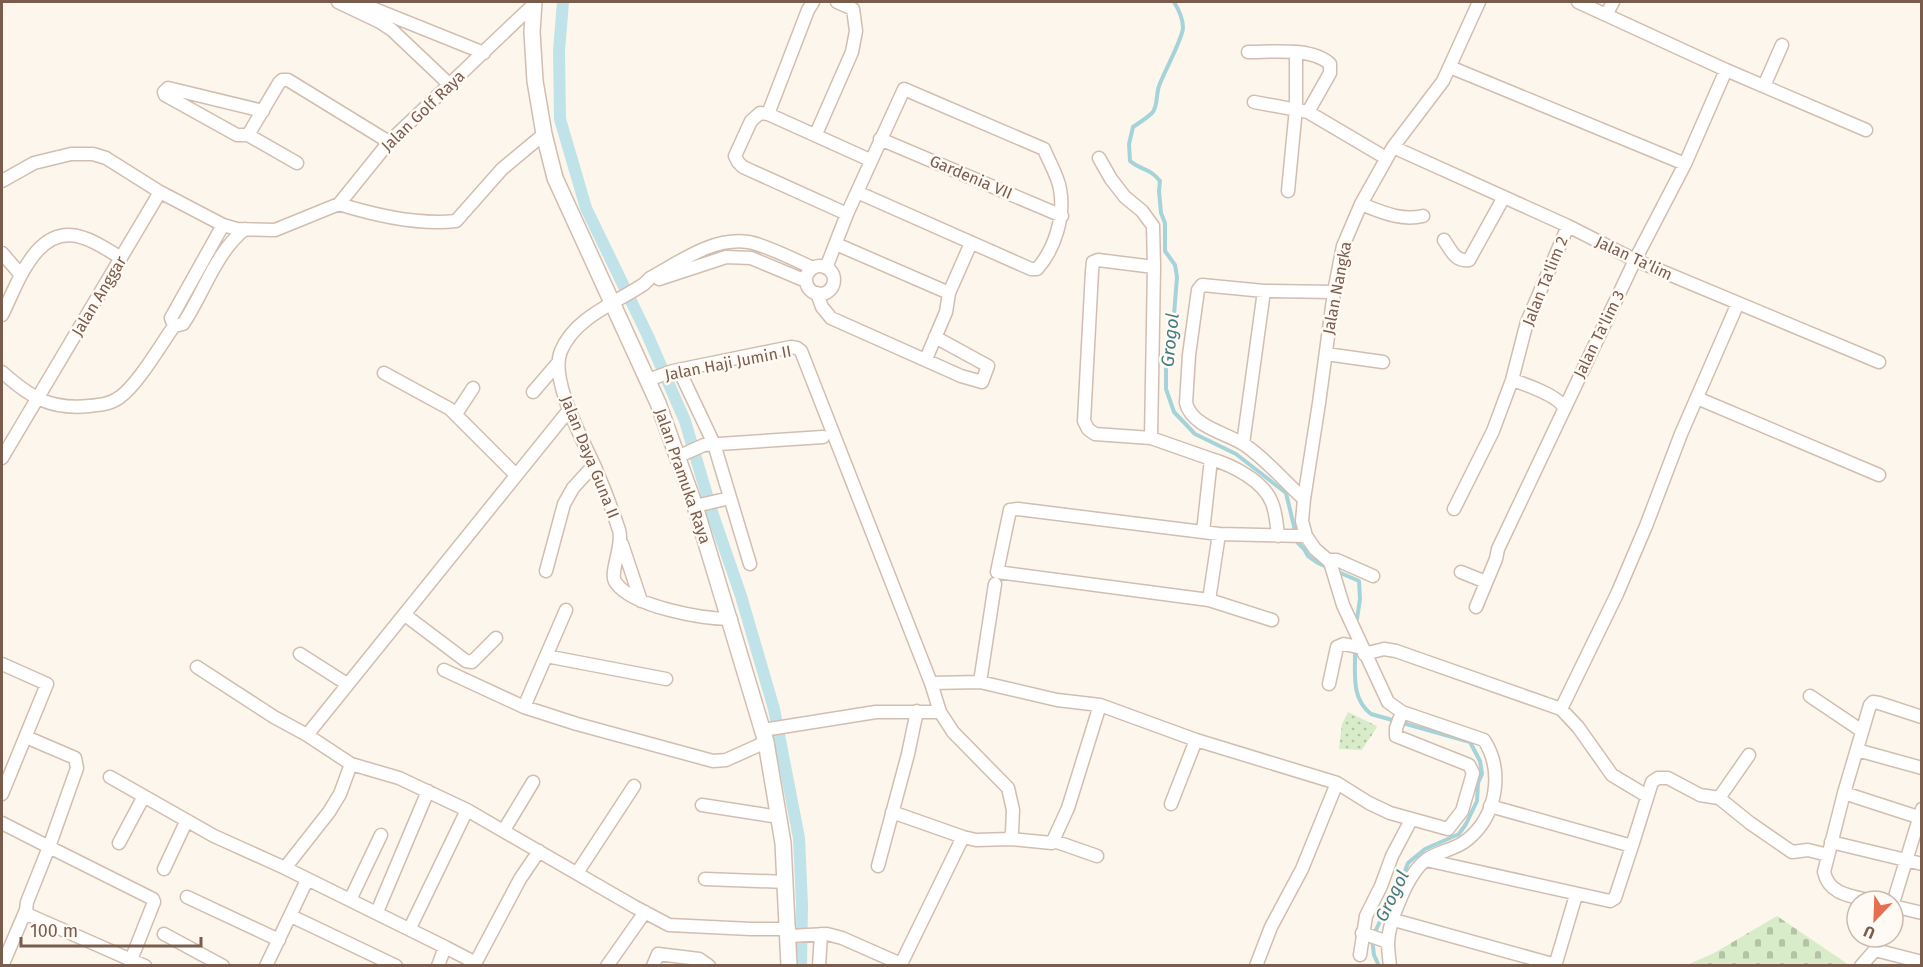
<svg xmlns="http://www.w3.org/2000/svg" width="1923" height="967" font-family="'Fira Sans',sans-serif">
	<style>
		.grass { fill: url(#grass-dots) }
		.cemetery { fill: url(#cemetery-stones) }
		.lines { fill: none; stroke-linecap: round; stroke-linejoin: round }
		.stream { stroke: #a5d3da; stroke-width: 4 }
		.canal { stroke: #bfe3e8; stroke-width: 12 }
		.minor-casing { stroke: #d1beb0; stroke-width: 15 }
		.tertiary-casing { stroke: #d1beb0; stroke-width: 18 }
		.minor { stroke: #fff; stroke-width: 12 }
		.tertiary { stroke: #fff; stroke-width: 15 }
		.labels { text-anchor: middle; dominant-baseline: central; stroke-width: 5; stroke-linejoin: round; paint-order: stroke }
		.street-label { font-size: 16px; fill: #7a5c4d; stroke: #fffaf3 }
		.water-label { font-size: 18px; font-style: italic; fill: #437c86; stroke: #fffaf3 }
	</style>
	<defs>
		<pattern id="grass-dots" width="8" height="8" patternUnits="userSpaceOnUse" patternTransform="scale(1.5)"><rect width="8" height="8" fill="#d8ecc9"/><path d="M2 2h.1M6 6h.1" fill="none" stroke="#b4c2a5" stroke-width="1.8" stroke-linecap="round"/></pattern>
		<pattern id="cemetery-stones" width="16" height="16" patternUnits="userSpaceOnUse" patternTransform="scale(1.5)"><rect width="16" height="16" fill="#d8ecc9"/><path d="M2 7V4a2 2 0 0 1 4 0v3zM10 15v-3a2 2 0 0 1 4 0v3z" fill="#b4c2a5"/></pattern>
	</defs>
	<rect width="100%" height="100%" fill="#fdf6ec"/>
	<path class="grass" d="M1348,712L1377,726C1373,735 1367,741 1362,750L1339,749L1342,724Z"/>
	<path class="cemetery" d="M1777,916L1849,965H1687L1714,953Z"/>
	<g class="lines">
		<path class="stream" d="M1174,2C1179,10 1183,19 1183,28C1182,40 1164,72 1159,86C1156,94 1158,107 1152,113C1147,118 1139,123 1133,127L1129,144L1130,161C1142,171 1150,168 1160,181L1159,191L1161,213L1165,223V251L1175,265L1177,277L1174,315L1166,360V389L1174,412L1195,434L1236,454L1286,493L1298,543L1304,549L1308,556L1318,563L1329,568
			M1336,571L1359,581L1360,599L1357,619
			M1355,655C1355,677 1352,699 1371,714L1470,742L1480,761L1482,774L1478,783L1477,801L1466,824L1459,834L1425,849L1408,863L1400,885L1389,901L1372,939L1374,955L1379,966"/>
		<path class="canal" d="M563,2L559,51L560,119L586,208L647,334L685,421L712,512L741,596L774,709L799,838L802,905L801,966"/>
		<defs>
			<path id="minor" d="M338,2L380,22L392,30L450,85
				M357,2L484,53
				M1606,15L1613,2
				M1248,52C1272,52 1312,47 1330,64V73L1308,112
				M1450,67L1685,164
				M1726,70L1866,130
				M1764,86L1782,45
				M1254,102L1308,112L1386,158
				M263,111L168,88L164,92L165,95L237,135H248L279,83L282,80H288L389,142
				M768,114L808,10L813,2
				M816,134L852,52L856,31L853,9L837,2
				M248,135L297,163
				M880,139L1062,216
				M1393,147L1568,226L1635,260L1879,362
				M1099,158L1111,179L1125,197L1142,211L1153,226L1154,267
				M2,181L34,163L71,154H93L106,158L160,192L223,225L237,229L275,230L339,204L389,142L533,5
				M1288,191L1296,108V52
				M339,204C374,215 420,225 456,221L502,169L544,134
				M1361,204C1382,212 1400,221 1423,216
				M847,214L743,167L738,162L735,156L751,121L760,113L768,114L870,160
				M1444,240C1451,250 1455,262 1469,260L1504,197
				M836,244L949,293L946,312L926,359
				M2,253L21,275
				M806 280a14 14 0 1 1 28 0a14 14 0 1 1-28 0Z
				M826,268L847,214L904,89L1044,149C1049,162 1058,176 1060,189C1065,216 1055,249 1037,269H1031L857,192
				M659,279L726,257L751,258L806,281
				M817,293L822,307L831,318L961,376L982,382L988,366L935,337
				M949,293L971,243
				M2,315C18,283 37,221 84,238C97,242 109,251 121,258
				M174,326L171,318L223,225
				M1326,354L1383,362
				M679,370L714,444L750,564
				M2,372C30,397 50,410 89,406C100,405 111,404 120,397C138,384 160,346 174,326L183,324C204,293 215,253 245,229
				M384,373L450,409L516,475
				M648,380L673,371L791,347L797,348L801,351L931,683L940,712L953,732L1008,788L1013,810L1012,832L1010,839
				M1512,380C1525,384 1559,396 1564,408
				M533,392L558,363
				M1697,398L1879,475
				M456,414L473,388
				M1151,438L1154,267L1098,260L1093,262L1092,271L1084,421L1088,429L1095,434L1151,438L1211,459L1203,532
				M1243,444L1264,291
				M677,457L704,445L823,437
				M2,458L160,192
				M1211,459C1232,465 1264,481 1272,503C1276,513 1277,525 1278,536
				M1304,499C1284,481 1268,461 1245,445C1227,433 1192,427 1186,403L1189,355L1198,290L1202,285L1264,291L1334,292
				M695,506L730,498
				M1454,509L1493,431L1512,380L1527,322L1568,226
				M622,544L641,601
				M1328,560H1337L1373,576
				M546,571L564,504L573,488L594,465
				M1461,572L1486,582
				M1209,600L1219,534
				M1476,607L1496,559L1498,549L1635,260L1685,164L1726,70L1578,2
				M405,615L466,661L472,662L496,638
				M731,619C703,619 633,607 616,583C608,574 624,546 619,530C612,509 604,488 595,467C583,440 549,379 561,351C575,317 616,303 644,284L650,278C680,262 712,237 748,242C764,244 797,261 813,268
				M1272,620L1209,600L997,572L1010,510L1018,509L1219,534L1306,536
				M300,654L347,684
				M1364,654L1384,649L1396,651L1561,709L1578,727L1612,775L1647,796
				M546,656L666,679
				M2,664L47,684L2,794
				M197,667L274,717L307,735L351,764L399,778L467,810L635,907L669,925L751,929H789
				M444,670L524,707L577,724L713,761L726,760L766,742
				M980,682L995,584
				M931,683L980,682L1057,700L1100,705L1196,740L1337,783L1369,803L1390,813L1448,829L1462,811L1473,773L1469,765L1396,736V728L1402,712
				M1329,684L1337,647L1344,644L1362,648
				M1810,696L1862,731
				M524,707L566,610
				M1561,709L1617,594L1646,526L1681,434L1738,303
				M763,730L876,712H940
				M307,735L569,410
				M26,737L75,758L77,768L49,847L153,899L154,902L131,960
				M1857,750L1922,768
				M110,777L214,836L285,868L445,947L438,966
				M1844,793L1918,817
				M1719,798L1749,755
				M1171,804L1196,740
				M702,805L779,817
				M892,812L963,837L976,840L1010,839L1052,843L1068,808L1100,705
				M2,823L49,847L27,902L26,910L29,915L145,966
				M504,830L533,782
				M1054,841L1097,856
				M1831,842L1922,864
				M119,843L144,796
				M1632,846L1652,782L1658,778H1668L1700,795L1719,798L1750,823L1792,852L1808,850L1828,855
				M1426,860L1610,901L1615,898L1632,846L1490,806
				M878,866L908,754L917,711
				M285,868L329,812L340,794L351,764
				M164,869L186,822
				M577,873L634,786
				M705,879L786,882
				M187,897L279,940
				M350,900L381,835
				M1872,901C1852,896 1829,895 1824,872L1844,793L1870,705L1873,702L1879,703L1922,717
				M1893,903L1922,809
				M1893,906L1922,913
				M377,912L428,791
				M291,916L396,966
				M1394,920L1556,965
				M410,928L467,810
				M1362,933L1388,942
				M164,934L223,966
				M789,936L827,934L842,938L901,964L963,837
				M445,947L472,961L477,960L520,879L539,851
				M1875,950L1922,962
				M1360,955L1366,916L1381,886L1392,856L1411,820
				M2,966L26,910
				M266,966L307,880
				M607,966L645,912
				M653,966L658,954L699,959L709,966
				M819,966L821,934
				M1256,966L1271,927L1302,869L1337,783
				M1390,966C1389,958 1388,950 1388,942C1389,921 1408,873 1426,860C1438,851 1455,850 1467,840C1497,816 1504,771 1484,740L1402,712L1388,702L1343,605L1330,562L1315,549L1306,536L1302,521L1304,499L1319,403L1334,292L1343,246L1361,204L1393,147L1443,81L1479,2
				M1555,966L1576,895
				M1861,966L1875,950L1880,937"/>
			<path id="tertiary" d="M534,2L532,32L535,81L544,134L555,178L658,403L695,506L766,742L783,843L789,966"/>
		</defs>
		<use href="#minor" class="minor-casing"/>
		<use href="#tertiary" class="tertiary-casing"/>
		<use href="#minor" class="minor"/>
		<use href="#tertiary" class="tertiary"/>
	</g>
	<g class="labels">
		<g class="street-label">
			<text transform="translate(423 111) rotate(-44)">Jalan Golf Raya</text>
			<text transform="translate(971 177) rotate(23)">Gardenia VII</text>
			<text transform="translate(1634 258) rotate(25)">Jalan Ta'lim</text>
			<text transform="translate(1545 281) rotate(-68)">Jalan Ta'lim 2</text>
			<text transform="translate(1337 288) rotate(-79)">Jalan Nangka</text>
			<text transform="translate(99 296) rotate(-59)">Jalan Anggar</text>
			<text transform="translate(1599 334) rotate(-64)">Jalan Ta'lim 3</text>
			<text transform="translate(728 363) rotate(-11)">Jalan Haji Jumin II</text>
			<text transform="translate(590 457) rotate(68)">Jalan Daya Guna II</text>
			<text transform="translate(683 476) rotate(71)">Jalan Pramuka Raya</text>
		</g>
		<g class="water-label">
			<text transform="translate(1170 340) rotate(-84)">Grogol</text>
			<text transform="translate(1392 896) rotate(-64)">Grogol</text>
		</g>
	</g>
	<rect width="1923" height="967" fill="none" stroke="#7a5c4d" stroke-width="6"/>
	<g transform="translate(1875 919) rotate(203)"><circle r="28" fill="#fffaf3" stroke="#cabbb1" stroke-width="1.5"/>
	<path d="M0-4.5L10 22L0 15L-10 22Z" fill="#e76f51"/>
	<text y="-9" font-size="16" font-weight="bold" text-anchor="middle" fill="#7a5c4d">U</text>
	</g>
	<path d="M21 937v9h180v-9" fill="none" stroke="#7a5c4d" stroke-width="3"/>
	<text x="30" y="937" font-size="18" fill="#7a5c4d" stroke="#fffaf3" stroke-width="4.5" paint-order="stroke">100 m</text>
</svg>
